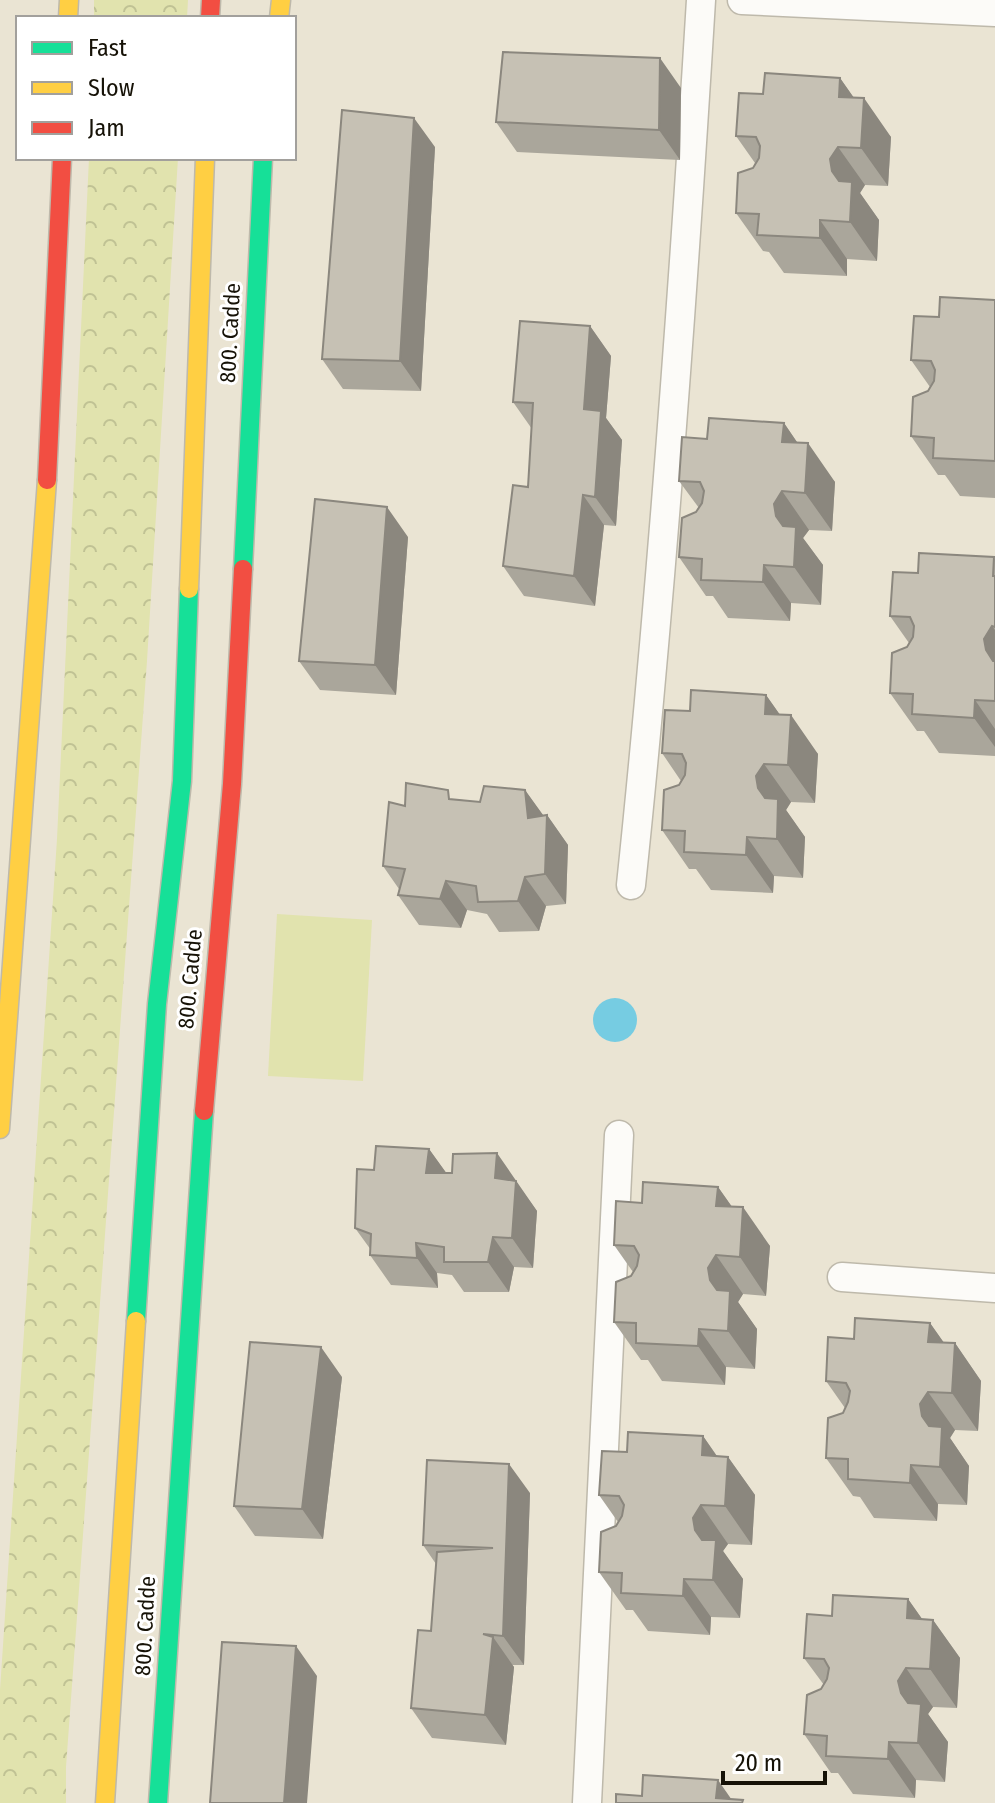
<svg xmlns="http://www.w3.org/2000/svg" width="995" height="1803" font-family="'Fira Sans Condensed',sans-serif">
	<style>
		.park { fill: url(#park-crowns) }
		.garden { fill: #e1e3ae }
		.water { fill: #76cce2 }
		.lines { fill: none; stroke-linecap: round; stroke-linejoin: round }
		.street-casing { stroke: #beb9ab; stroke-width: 31 }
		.fast-casing { stroke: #beb9ab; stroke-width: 21 }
		.slow-casing { stroke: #beb9ab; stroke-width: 21 }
		.jam-casing { stroke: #beb9ab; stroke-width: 21 }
		.street { stroke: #fcfbf8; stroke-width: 28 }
		.fast { stroke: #16e098; stroke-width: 18 }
		.slow { stroke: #ffcf43; stroke-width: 18 }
		.jam { stroke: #f24e42; stroke-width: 18 }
		.wall { fill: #aaa69b }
		.shaded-wall { fill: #8b877e }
		.building { fill: #c6c1b4; stroke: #8b877e; stroke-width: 2 }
		.labels { text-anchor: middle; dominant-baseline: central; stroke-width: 6; stroke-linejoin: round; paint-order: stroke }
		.street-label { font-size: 22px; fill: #161207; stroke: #fff }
	</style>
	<defs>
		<pattern id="park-crowns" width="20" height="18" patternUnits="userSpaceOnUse" patternTransform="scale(2)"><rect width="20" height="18" fill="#e1e3ae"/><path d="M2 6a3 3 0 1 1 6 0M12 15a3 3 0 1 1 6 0" fill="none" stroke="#c0c294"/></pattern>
	</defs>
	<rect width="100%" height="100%" fill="#eae4d3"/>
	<path class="park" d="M94,0H188L187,18H94Z
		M89,158H178L147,661L66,1767V1803H0V1690L57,839Z"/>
	<path class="garden" d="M277,914L372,920L363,1081L268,1076Z"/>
	<path class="water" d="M593 1020a22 22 0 1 1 44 0a22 22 0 1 1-44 0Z"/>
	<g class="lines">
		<defs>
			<path id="street" d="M742,0L995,12
				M631,885C662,590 683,296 701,0
				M842,1277L995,1288
				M587,1803L619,1135"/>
			<path id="fast" d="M243,569L263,158
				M136,1321L157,1004L182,781L189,589
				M158,1803L204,1111"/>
			<path id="slow" d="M68,18L69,0
				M279,18L281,0
				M189,589L205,158
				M0,1129L47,480
				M105,1803L136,1321"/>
			<path id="jam" d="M210,18L211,0
				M47,480L62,158
				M204,1111L232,784L243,569"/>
		</defs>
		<use href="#street" class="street-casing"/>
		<use href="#fast" class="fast-casing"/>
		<use href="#slow" class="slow-casing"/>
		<use href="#jam" class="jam-casing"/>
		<use href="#street" class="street"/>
		<use href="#fast" class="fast"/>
		<use href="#slow" class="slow"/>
		<use href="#jam" class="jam"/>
	</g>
	<path class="wall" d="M840,78L853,97L891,137L888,186L865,185L860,193L879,220L877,261L847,259V276L784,273L769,252L763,251L736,213L755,163L736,136L763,94Z
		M681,88L680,160L517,152L496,122Z
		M435,147L421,391L343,389L322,359Z
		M995,300V498L960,496L945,475H938L911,436L930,387L911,360L939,317Z
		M590,326L611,356L606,418L622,440L616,526L604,525L595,606L524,596L503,566L528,487L532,429L513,402Z
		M784,423L797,442L835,482L832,531L809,530L803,538L823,565L821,605L791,603L790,621L728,618L713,596H706L679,557L699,508L679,481L707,439Z
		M408,537L396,695L320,690L299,661Z
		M995,559V756L939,753L924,731H917L890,693L909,643L890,616L918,573Z
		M766,695L780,715L818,754L815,803L791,802L786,810L805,837L803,878L774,876L773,893L711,890L696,869H689L662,830L681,781L662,753L690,711Z
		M525,790L543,816L547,815L568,845L566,904L546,906L539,931L499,932L487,914L467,910L461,928L419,925L398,895L399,889L383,866L405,806L455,799L480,802Z
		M429,1149L446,1173L518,1183V1185L537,1211L533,1268L514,1267L509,1292H464L452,1275L437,1273L438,1288L391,1285L370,1255L371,1250L355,1228L374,1170Z
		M718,1187L732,1207L770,1246L766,1296L743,1294L738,1302L757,1329L755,1369L726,1367L725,1385L662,1381L648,1360H641L614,1322L633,1272L614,1245L642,1203Z
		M930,1323L944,1343H955L981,1381L978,1431L955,1430L950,1438L969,1466L967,1505L938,1504L937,1521L874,1518L860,1497L853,1496L826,1458L845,1408L826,1381L854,1339Z
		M342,1377L323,1539L255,1536L234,1506Z
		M703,1436L717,1456L728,1457L755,1495L752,1545L728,1544L723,1551L743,1579L740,1618L711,1617L710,1635L648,1631L633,1610H626L599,1572L618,1522L599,1495L627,1452Z
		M530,1493L524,1665H512L514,1667L506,1745L432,1738L411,1708L431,1631L436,1564L423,1545Z
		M908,1599L922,1619L933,1620L960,1658L957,1708L933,1707L928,1714L948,1742L945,1782L916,1780L915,1798L853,1794L838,1773H831L804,1734L824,1685L804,1658L832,1616Z"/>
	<path class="shaded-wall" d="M660,58L681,88L680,160L659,130Z
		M840,78L864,112V98L891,137L888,186L861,148L839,97Z
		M414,118L435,147L421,391L400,361Z
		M838,147L865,185L860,193L879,220L877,261L850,222L832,171L830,159Z
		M820,220L847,259V276L820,238Z
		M590,326L611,356L606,418L622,440L616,526L595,497L584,409Z
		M784,423L807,457L808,443L835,482L832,531L805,493L782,442Z
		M782,491L809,530L803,538L823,565L821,605L794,567L776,516L774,504Z
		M583,495L604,525L595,606L574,576Z
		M387,507L408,537L396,695L375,665Z
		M764,565L791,603L790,621L763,582Z
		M992,626L995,630V663L986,650L984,639Z
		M766,695L790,729L791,715L818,754L815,803L788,765L765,714Z
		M975,700L995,729V747L974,718Z
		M764,764L791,802L786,810L805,837L803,878L777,839L758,788L756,776Z
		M525,790L546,819L547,815L568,845L566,904L545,874L528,818Z
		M747,837L774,876L773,893L746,855Z
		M525,877L546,906L539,931L518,901Z
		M446,881L467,910L461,928L440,899Z
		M429,1149L450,1178L426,1173Z
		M497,1153L537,1211L533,1268L512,1238L495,1178Z
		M718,1187L742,1221L743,1207L770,1246L766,1296L740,1257L716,1206Z
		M493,1237L514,1267L509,1292L488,1262Z
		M416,1243L437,1273L438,1288L417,1258Z
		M716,1255L743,1294L738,1302L757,1329L755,1369L728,1331L710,1280L708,1268Z
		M930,1323L954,1357L955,1343L981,1381L978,1431L952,1393L928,1342Z
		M699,1329L726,1367L725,1385L698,1346Z
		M321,1347L342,1377L323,1539L302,1509Z
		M928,1392L955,1430L950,1438L969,1466L967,1505L940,1467L922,1416L920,1404Z
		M703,1436L727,1471L728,1457L755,1495L752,1545L725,1506L702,1455Z
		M509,1464L530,1493L524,1665L503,1636Z
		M911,1465L938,1504L937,1521L910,1483Z
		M701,1505L728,1544L723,1551L743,1579L740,1618L713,1580L695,1530L693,1518Z
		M684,1579L711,1617L710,1635L683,1596Z
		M908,1599L932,1633L933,1620L960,1658L957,1708L930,1669L907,1618Z
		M493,1637L514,1667L506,1745L485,1715Z
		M296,1646L317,1676L307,1803H284Z
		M906,1668L933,1707L928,1714L948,1742L945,1782L918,1743L901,1693L898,1681Z
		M889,1742L916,1780L915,1798L888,1759Z
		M718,1780L734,1803L716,1798Z"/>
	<path class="building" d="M503,52L660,58L659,130L496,122Z
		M765,73L840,78L839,97L864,98L861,148L838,147L830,159L832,171L839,181L852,182L850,222L820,220V238L757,235L759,214L736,213L738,173L753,168L759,158L760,146L756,137L736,136L739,93L763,94Z
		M342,110L414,118L400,361L322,359Z
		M940,297L995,300V461L933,458L934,438L911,436L913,397L928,391L934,381L935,370L931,361L911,360L914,316L939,317Z
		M520,321L590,326L584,409L601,411L595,497L583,495L574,576L503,566L513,485L528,487L533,403L513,402Z
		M709,418L784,423L782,442L808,443L805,493L782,491L774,504L776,516L783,526L796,527L794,567L764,565L763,582L701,580L702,559L679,557L682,518L696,512L702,503L704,491L700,482L679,481L682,437L707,439Z
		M315,499L387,507L375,665L299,661Z
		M919,553L994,557L993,576H995V627L992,626L984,639L986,650L993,661H995V701L975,700L974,718L912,714L913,694L890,693L892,653L907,647L913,637L914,626L910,617L890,616L893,572L918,573Z
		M691,690L766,695L765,714L791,715L788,765L764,764L756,776L758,788L765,798L778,799L777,839L747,837L746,855L684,852L685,831L662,830L664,790L679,785L685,775L686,763L682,754L662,753L665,710L690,711Z
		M406,783L448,790L449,799L480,802L484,786L525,790L528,818L547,815L545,874L525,877L518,901L478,902L476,886L446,881L440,899L398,895L405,869L383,866L389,802L405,806Z
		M376,1146L429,1149L426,1173H452L453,1154L497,1153L495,1178L516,1181L512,1238L493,1237L488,1262H444V1247L416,1243L417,1258L370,1255L371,1234L355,1228L357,1169L374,1170Z
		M643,1182L718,1187L716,1206L743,1207L740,1257L716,1255L708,1268L710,1280L717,1290L730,1291L728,1331L699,1329L698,1346L636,1343V1323L614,1322L616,1282L631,1276L637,1266L639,1255L634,1246L614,1245L616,1201L642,1203Z
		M855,1318L930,1323L928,1342L955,1343L952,1393L928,1392L920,1404L922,1416L929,1426L942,1427L940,1467L911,1465L910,1483L848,1479V1459L826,1458L828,1418L843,1413L848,1402L850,1391L846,1383L826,1381L828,1337L854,1339Z
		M250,1342L321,1347L302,1509L234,1506Z
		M628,1432L703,1436L702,1455L728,1457L725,1506L701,1505L693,1518L695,1530L702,1540H716L713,1580L684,1579L683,1596L621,1593L622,1573L599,1572L601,1532L616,1526L622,1516L624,1505L619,1496L599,1495L602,1451L627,1452Z
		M427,1460L509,1464L503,1636L483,1634L493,1637L485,1715L411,1708L418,1630L431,1631L437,1552L493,1548L423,1545Z
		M833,1595L908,1599L907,1618L933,1620L930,1669L906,1668L898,1681L901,1693L908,1703L921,1704L918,1743L889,1742L888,1759L826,1756L827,1736L804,1734L807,1695L821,1689L827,1679L829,1668L824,1659L804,1658L807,1614L832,1616Z
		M222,1642L296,1646L284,1803H210Z
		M643,1775L718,1780L716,1798L743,1800L742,1803H616V1794L642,1796Z"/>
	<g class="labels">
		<g class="street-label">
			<text transform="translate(230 333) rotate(-87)">800. Cadde</text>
			<text transform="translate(190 979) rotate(-85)">800. Cadde</text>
			<text transform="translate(145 1626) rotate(-87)">800. Cadde</text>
		</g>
	</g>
	<rect x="16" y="16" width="280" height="144" fill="#ffffff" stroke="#a2a09c" stroke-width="2"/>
	<rect x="32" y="42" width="40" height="12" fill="#16e098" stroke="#a2a09c" stroke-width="2"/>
	<text x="88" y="56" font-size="24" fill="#161207">Fast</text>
	<rect x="32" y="82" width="40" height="12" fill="#ffcf43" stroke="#a2a09c" stroke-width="2"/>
	<text x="88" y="96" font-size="24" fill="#161207">Slow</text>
	<rect x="32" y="122" width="40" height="12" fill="#f24e42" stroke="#a2a09c" stroke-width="2"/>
	<text x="88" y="136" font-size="24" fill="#161207">Jam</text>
	<path d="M723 1771v12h102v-12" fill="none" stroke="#161207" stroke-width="4"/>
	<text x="735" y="1771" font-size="24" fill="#161207" stroke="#ffffff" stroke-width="6" paint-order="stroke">20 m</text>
</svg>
